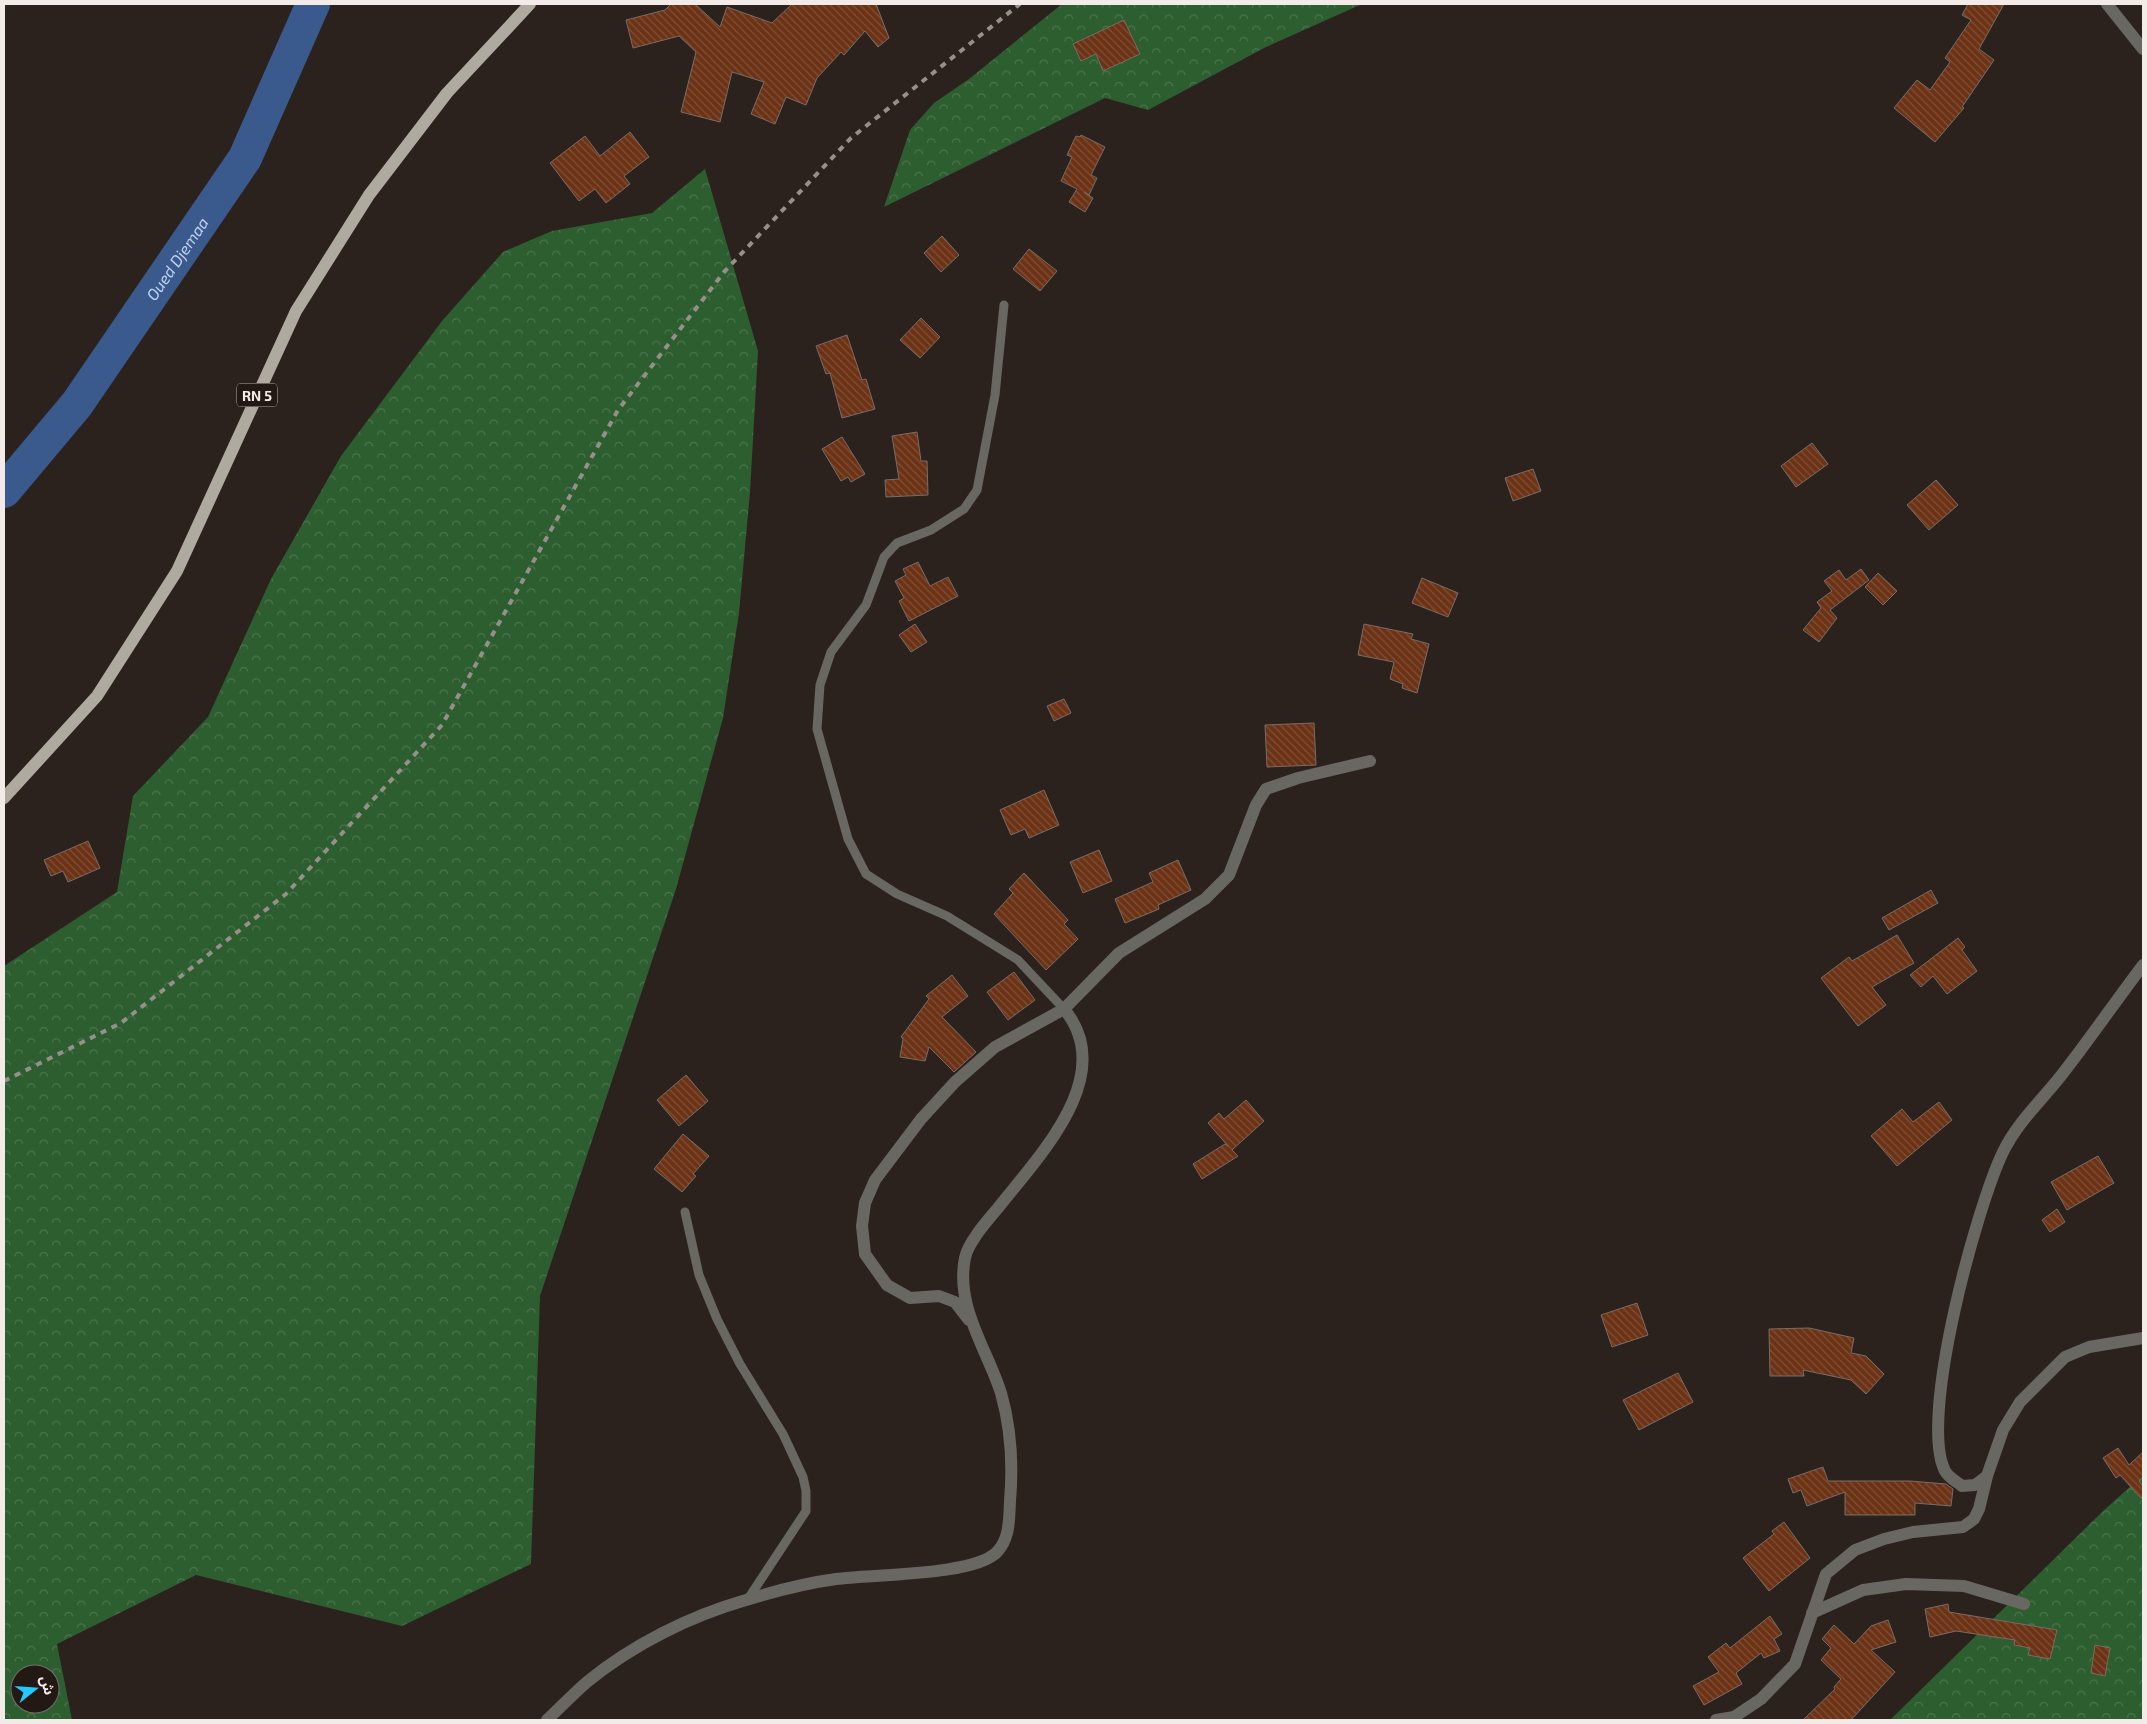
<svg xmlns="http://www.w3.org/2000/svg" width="2147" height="1724" font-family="'Exo 2','Noto Sans Arabic',sans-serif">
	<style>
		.forest { fill: url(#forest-crowns); fill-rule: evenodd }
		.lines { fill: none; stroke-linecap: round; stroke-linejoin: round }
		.river { stroke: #3a5a8d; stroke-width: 34 }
		.building { fill: url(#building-back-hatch); stroke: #796c67 }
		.lane { stroke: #696762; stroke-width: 9 }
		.street { stroke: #696762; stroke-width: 12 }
		.primary { stroke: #afaaa0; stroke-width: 12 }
		.rail { stroke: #978f8a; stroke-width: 4; stroke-dasharray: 6 6; stroke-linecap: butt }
		.labels { text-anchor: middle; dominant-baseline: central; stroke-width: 4; stroke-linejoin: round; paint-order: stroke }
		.shield { fill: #231914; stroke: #b4aca8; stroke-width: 1 }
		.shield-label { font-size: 14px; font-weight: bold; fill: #f2ebe7 }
		.water-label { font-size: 16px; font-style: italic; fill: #bfd2f2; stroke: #231914 }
	</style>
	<defs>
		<pattern id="forest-crowns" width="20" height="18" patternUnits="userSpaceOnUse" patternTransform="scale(1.25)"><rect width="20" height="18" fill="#2d5e2f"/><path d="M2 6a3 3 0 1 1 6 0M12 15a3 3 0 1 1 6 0" fill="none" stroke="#4c754d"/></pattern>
		<pattern id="building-back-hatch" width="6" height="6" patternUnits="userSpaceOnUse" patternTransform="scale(1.25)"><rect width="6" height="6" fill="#6b3215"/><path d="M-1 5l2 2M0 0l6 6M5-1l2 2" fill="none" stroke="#815037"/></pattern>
	</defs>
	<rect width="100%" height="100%" fill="#2c221d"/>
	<path class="forest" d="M1062,4H1362L1264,48L1148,110L1105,98L884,207L910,130L934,103L969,79Z
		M705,169L758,351L750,492L739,613L723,718L676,889L540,1296L531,1564L402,1626L196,1575L57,1644L72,1720H4V966L117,892L133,796L208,717L271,579L341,456L442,321L503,252L552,231L652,213ZM20,1674H50V1704H20Z
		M2143,1475V1720H1890L2102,1512Z"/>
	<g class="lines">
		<path class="river" id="s1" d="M4,491L77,404L245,158L313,4"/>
	</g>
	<path class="building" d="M671,4H695L720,27L727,7L772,23L792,4H876L889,38L878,47L865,31L844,55L841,52L817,78L806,105L786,97L775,124L751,114L764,82L732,72L720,122L681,112L696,52L679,36L633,48L626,20L665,10Z
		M1968,4H2004L1979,49L1994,60L1962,107L1964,108L1935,142L1894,108L1917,80L1930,90L1950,62L1945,58L1971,20L1962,15Z
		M1124,20L1140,54L1103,71L1096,54L1081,61L1073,44Z
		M630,132L649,157L624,176L630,184L606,203L595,189L579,201L550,163L585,136L600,156Z
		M1081,135L1105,147L1091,175L1097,178L1089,195L1084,192L1093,198L1085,212L1069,202L1077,189L1061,181L1072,157L1067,155L1076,136L1080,137Z
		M942,236L959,255L941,272L924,253Z
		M1029,249L1057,271L1040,291L1013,269Z
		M921,318L940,337L920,358L900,340Z
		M847,335L862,380L866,379L875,409L842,418L830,373L826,374L816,346Z
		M917,432L921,461H927L928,495L886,497L885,480L899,479L892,436Z
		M842,437L865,474L851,482L848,477L841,481L822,449Z
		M1812,443L1828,464L1796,487L1781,466Z
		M1533,469L1541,491L1513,501L1505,478Z
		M1936,480L1958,505L1929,530L1907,505Z
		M918,562L930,586L948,577L958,596L909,621L899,601L904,598L895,581L906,575L903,569Z
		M1861,569L1869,580L1830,610L1837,618L1819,642L1803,630L1821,608L1817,602L1832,591L1824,581L1839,570L1846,580Z
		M1878,573L1897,591L1883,605L1865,587Z
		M1422,578L1458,593L1448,617L1412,603Z
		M915,624L927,642L911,652L899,635Z
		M1364,624L1413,634L1411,639L1429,644L1417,693L1402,688L1403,684L1390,679L1394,662L1358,655Z
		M1064,699L1071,713L1054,721L1047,706Z
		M1314,723L1316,765L1267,767L1265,725Z
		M1044,790L1059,825L1029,838L1025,829L1011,835L1000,810Z
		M88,841L100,868L68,882L63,871L51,876L44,860Z
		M1099,850L1112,881L1083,893L1070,862Z
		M1178,860L1191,890L1158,905L1159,909L1125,923L1115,899L1153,882L1149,873Z
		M1024,873L1068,920L1064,924L1078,939L1046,970L994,914L1013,893L1009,889Z
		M1931,890L1938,903L1889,930L1882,918Z
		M1897,935L1914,963L1872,987L1886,1005L1858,1026L1821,978L1849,957L1852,961Z
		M1958,938L1965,947L1962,950L1977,971L1947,994L1933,976L1921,987L1910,975Z
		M1014,972L1035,1000L1008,1020L987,992Z
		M952,975L968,996L942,1017L976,1052L954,1072L929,1047L925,1061L900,1057L903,1039L901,1037L929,999L926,996Z
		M686,1075L708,1101L679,1126L657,1100Z
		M1246,1100L1264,1121L1232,1150L1238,1156L1202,1179L1193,1164L1225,1144L1228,1146L1208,1123L1219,1113L1224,1119Z
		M1939,1102L1952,1120L1897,1166L1871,1136L1902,1109L1913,1122Z
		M683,1134L709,1156L693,1174L696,1176L682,1192L654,1169Z
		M2098,1156L2114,1183L2067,1210L2051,1182Z
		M2057,1209L2065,1222L2050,1232L2042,1220Z
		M1637,1303L1648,1335L1612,1347L1601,1315Z
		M1809,1328L1854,1338L1851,1353L1866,1356L1884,1374L1866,1394L1851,1380L1803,1370L1804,1376H1770L1769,1329Z
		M1678,1373L1693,1402L1639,1430L1623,1400Z
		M2118,1448L2129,1465L2143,1452V1477L2139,1481L2143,1487V1497L2141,1498L2120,1475L2116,1478L2103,1458Z
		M1823,1467L1828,1481H1910L1946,1484L1953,1489L1951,1506L1915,1503V1515H1845V1492L1807,1506L1801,1490L1793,1493L1788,1479Z
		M1784,1522L1810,1558L1769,1591L1743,1558L1774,1534L1772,1531Z
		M1948,1604L1949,1612L2057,1630L2050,1659L2028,1655L2030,1648L2014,1645L2015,1640L1956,1631L1930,1637L1925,1609Z
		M1770,1616L1782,1634L1774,1639L1780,1651L1764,1658L1761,1653L1736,1673L1742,1684L1704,1705L1693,1686L1719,1672L1708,1657L1726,1643L1730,1648Z
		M1888,1620L1896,1642L1871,1650L1895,1672L1851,1720H1803L1835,1689L1834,1687L1841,1679L1821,1660L1831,1648L1822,1639L1834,1625L1854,1644L1871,1626Z
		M2095,1645L2110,1648L2105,1676L2091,1673Z"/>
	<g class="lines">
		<path class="lane" d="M1004,305L995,395L977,490L964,509L931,530L897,543L884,557L866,605L831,652L820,685L817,729L848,839L866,874L897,894L947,916L1018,960L1064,1009
			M685,1212L699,1275L717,1319L740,1364L783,1434L803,1477L806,1491V1511L748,1599"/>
		<path class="street" d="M2107,4L2143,49
			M2143,965C2115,1002 2089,1040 2060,1077C2040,1102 2017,1123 2003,1152C1977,1206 1918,1419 1945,1471C1948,1477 1957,1482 1962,1486L1975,1485L1987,1476L2003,1430L2020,1402L2065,1357L2089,1347L2143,1338
			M969,1320L955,1302L939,1296L910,1298L887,1285L865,1254L862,1226L865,1203L875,1180L921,1119L955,1082L995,1047L1064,1009L1119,953L1205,899L1229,875L1256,805L1266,789L1298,778L1370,761
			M1812,1613L1863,1590L1906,1584L1964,1586L2024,1604
			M547,1720C560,1708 573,1694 587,1682C632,1645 690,1616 746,1600C775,1591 807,1583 836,1579C871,1574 974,1576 997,1552C1010,1538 1009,1520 1010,1501C1013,1466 1011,1428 1001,1393C987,1349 955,1306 965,1258C968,1242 988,1220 998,1208C1039,1156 1119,1075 1064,1009
			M1716,1720L1734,1717L1761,1699L1795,1664L1826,1574L1855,1550L1884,1539L1913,1532L1963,1527L1974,1519L1979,1509L1987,1476"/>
		<path class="primary" d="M4,798L97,696L177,571L296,311L369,195L447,93L530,4"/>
		<path class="rail" d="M4,1081L121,1023L286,894L442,725L618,410L724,272L851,138L1020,4"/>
	</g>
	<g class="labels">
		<rect class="shield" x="237" y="383.5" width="40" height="23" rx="4"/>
		<g class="shield-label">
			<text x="257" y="395">RN 5</text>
		</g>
		<g class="water-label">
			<text stroke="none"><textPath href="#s1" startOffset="290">Oued Djemaa</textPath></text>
		</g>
	</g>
	<rect width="2147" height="1724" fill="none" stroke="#f2ebe7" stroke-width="10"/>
	<g transform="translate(35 1689) rotate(73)"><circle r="24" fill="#231914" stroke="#766d68"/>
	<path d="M0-4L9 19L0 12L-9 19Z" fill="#21c9fd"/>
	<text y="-8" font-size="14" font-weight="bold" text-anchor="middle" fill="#f2ebe7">ش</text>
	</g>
</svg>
